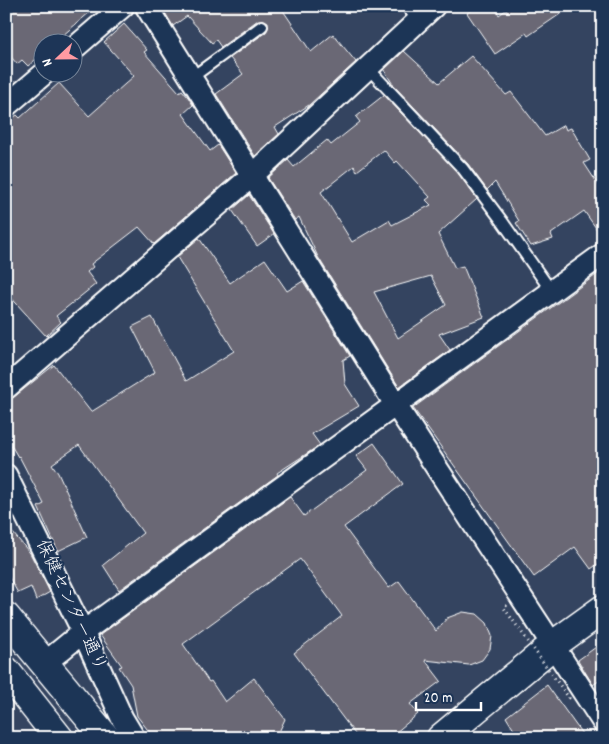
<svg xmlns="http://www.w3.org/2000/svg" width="609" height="744" font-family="Dekko,'Klee One',sans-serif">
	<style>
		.building { fill: #6a6874; stroke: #fff; fill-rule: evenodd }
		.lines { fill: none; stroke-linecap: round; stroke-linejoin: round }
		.service-casing { stroke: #fff; stroke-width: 14 }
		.minor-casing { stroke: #fff; stroke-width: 25 }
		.secondary-casing { stroke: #fff; stroke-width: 31 }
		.trunk-casing { stroke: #fff; stroke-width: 31 }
		.service { stroke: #1d3557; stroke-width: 10 }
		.minor { stroke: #1d3557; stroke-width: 21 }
		.secondary { stroke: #1d3557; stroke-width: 28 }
		.trunk { stroke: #1d3557; stroke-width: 28 }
		.path-bridge { stroke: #fff; stroke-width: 3; stroke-dasharray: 1 4; stroke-linecap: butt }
		.labels { text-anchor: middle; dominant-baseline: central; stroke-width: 4.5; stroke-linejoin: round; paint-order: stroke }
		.street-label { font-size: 18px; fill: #fff; stroke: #1d3557 }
	</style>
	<rect width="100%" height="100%" fill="#344460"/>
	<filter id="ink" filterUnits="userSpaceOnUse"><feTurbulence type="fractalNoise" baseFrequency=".02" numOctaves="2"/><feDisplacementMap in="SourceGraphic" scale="10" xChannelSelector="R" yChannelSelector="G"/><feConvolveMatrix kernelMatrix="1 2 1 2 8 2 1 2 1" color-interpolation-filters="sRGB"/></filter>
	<g filter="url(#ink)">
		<path class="building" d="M14,6H97L55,42H42V54L28,66L22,60L17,64L6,51V13Z
			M161,6H280L311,52L333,34L356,62L309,105L275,127L279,134L255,156L216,94L243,74L230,58L266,32L268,28V22L264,20H258L221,47L216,40L212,43L187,16L173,26Z
			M477,6H493L499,15L511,6H572L528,36L526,33L495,54L467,13Z
			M124,24L147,50L144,52L179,92L182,90L188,97L193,105L183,114L210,151L218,145L236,173L154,244L139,227L91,264L93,267L87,272L96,284L56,316L61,322L46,336L6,292V123L17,115L20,118L59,83L89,116L134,76L104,42Z
			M404,51L439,83L471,56L506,95L511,92L545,136L564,125L566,130L571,128L590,160L584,163L603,192V238L584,211L551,234L553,239L531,246L516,223L519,221L495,182L487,190L468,164L394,86L384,70Z
			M384,95L458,173L477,199L438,234L455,268L463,266L484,317L439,334L450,350L399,387L318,257L299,217L295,220L268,178L288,160L294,167L327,140L331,145L360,122L356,117ZM384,150L395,163L397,161L430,197L426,200L431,205L392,225L389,220L352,242L321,192L354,166L357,171ZM431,276L446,305L398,338L374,292Z
			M249,195L274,234L257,246L232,210Z
			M199,238L230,283L265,259L287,291L303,281L350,356L343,360L345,384L359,406L312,434L320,445L277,473L278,475L119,590L103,565L143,533L79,445L52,464L58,473L87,537L58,551L38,507L44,504L19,456L18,457L6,437V401L14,397L54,365L91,412L155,372L132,327L152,317L186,381L234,351L177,257Z
			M603,270V560L591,569L575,547L534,577L413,408Z
			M374,443L403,484L344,527L389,588L399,581L436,631L447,618L463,612L477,614L487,623L492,636L490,649L482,660L469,665L425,660L441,681L410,704L418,714L389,738H358L294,653L342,616L300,559L183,644L209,682L211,681L225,702L254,678L285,719L279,732L270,738H154L137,716L131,685L119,667L122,666L100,635L290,497L304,516L367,470L356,456Z
			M6,525L30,553L50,592L36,600L31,587L18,593L6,572Z
			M603,642V678L593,685L578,660Z
			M547,685L585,738H519L506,717Z"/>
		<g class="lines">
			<defs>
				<path id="service" d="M407,6L418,21
					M367,67L463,169L502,221L552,292
					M191,78L262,26"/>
				<path id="minor" d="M146,6L395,404L603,722
					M72,50L123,6
					M6,106L46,72
					M6,388L253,175L434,6
					M6,475L83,632L122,718L134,738
					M45,663L83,632L603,254"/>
				<path id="secondary" d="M6,617L106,738
					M6,671L59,738"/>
				<path id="trunk" d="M441,738L553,645L603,609"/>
			</defs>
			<use href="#service" class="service-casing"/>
			<use href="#minor" class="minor-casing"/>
			<use href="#secondary" class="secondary-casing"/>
			<use href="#trunk" class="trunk-casing"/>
			<use href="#service" class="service"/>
			<use href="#minor" class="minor"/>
			<use href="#secondary" class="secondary"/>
			<use href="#trunk" class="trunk"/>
			<path class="path-bridge" d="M507,605L504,608L569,698L566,701"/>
		</g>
	</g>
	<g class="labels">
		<g class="street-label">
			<text transform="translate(70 606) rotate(65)">保健センター通り</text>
		</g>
	</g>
	<rect width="609" height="744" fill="none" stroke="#1d3557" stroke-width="25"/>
	<rect x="12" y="12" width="584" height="719" fill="none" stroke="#fff" stroke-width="2" filter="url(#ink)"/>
	<g transform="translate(58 58) rotate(248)"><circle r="24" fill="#1d3557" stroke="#77869a"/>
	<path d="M0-4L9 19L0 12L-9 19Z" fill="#ff9aa2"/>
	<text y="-8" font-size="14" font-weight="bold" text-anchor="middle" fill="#ffffff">N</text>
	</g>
	<path d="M416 702v8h65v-8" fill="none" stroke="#ffffff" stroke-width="2.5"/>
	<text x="424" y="702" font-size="15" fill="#ffffff" stroke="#1d3557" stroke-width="4" paint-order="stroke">20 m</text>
</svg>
